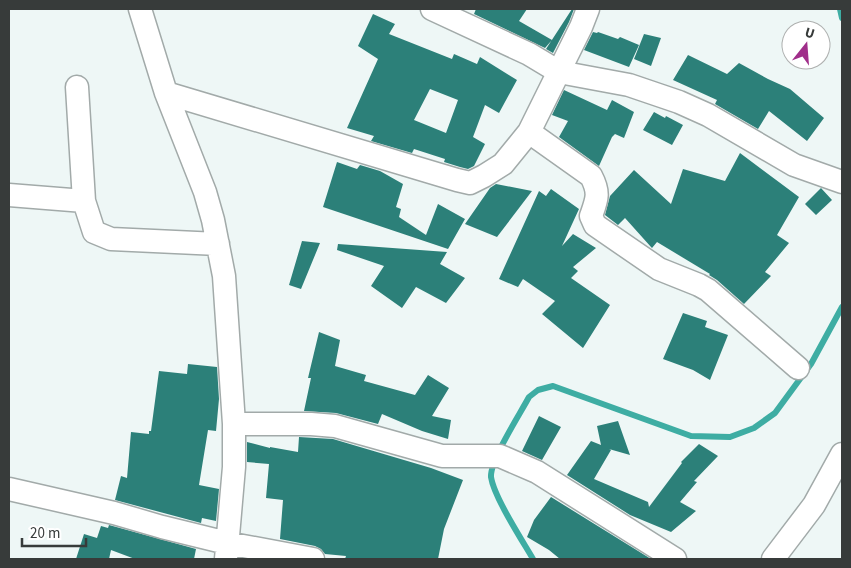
<svg xmlns="http://www.w3.org/2000/svg" width="851" height="568" font-family="'Source Sans 3',sans-serif">
	<style>
		.lines { fill: none; stroke-linecap: round; stroke-linejoin: round }
		.stream { stroke: #3eada3; stroke-width: 6 }
		.building { fill: #2c8079; fill-rule: evenodd }
		.street-casing { stroke: #a2aaa9; stroke-width: 25 }
		.street { stroke: #fff; stroke-width: 22 }
	</style>
	<rect width="100%" height="100%" fill="#eef7f6"/>
	<g class="lines">
		<path class="stream" d="M840,9L842,18
			M533,559C522,540 494,497 491,477C490,460 520,414 529,397L538,390L553,386L691,436L730,437L754,428L775,413L811,364L842,307"/>
	</g>
	<path class="building" d="M476,9H527L519,21L552,40L545,48L474,14Z
		M572,9H574L569,22L553,53L546,49Z
		M373,14L395,24L389,34L452,59L454,54L477,64L480,57L517,80L499,113L485,105L473,137L485,144L474,166L468,169L460,167L444,162L445,159L414,149L412,153L371,141L374,136L347,128L378,59L358,46ZM430,89L458,100L446,133L414,120Z
		M593,32L597,33L598,32L618,39L620,37L639,45L629,67L584,50Z
		M644,34L661,38L651,66L634,59Z
		M688,55L727,74L739,63L768,79L790,89L824,118L807,141L769,111L758,129L715,104L717,100L673,80Z
		M564,90L607,110L612,100L634,112L624,138L615,134L612,137L599,166L559,137L568,121L552,115Z
		M654,112L665,118L666,116L683,125L672,145L643,130Z
		M740,153L799,197L777,235L789,243L765,272L771,276L744,304L717,280L709,275L710,274L657,242L652,248L651,247L625,218L618,225L605,215L610,196L634,170L671,204L683,169L725,181Z
		M337,162L357,169L360,165L380,171L403,184L396,207L401,209L399,217L426,235L438,204L465,219L448,249L323,207Z
		M496,184L532,191L497,237L465,224L490,188Z
		M821,188L832,200L816,215L805,204Z
		M551,189L579,209L562,246L573,234L596,248L573,267L578,271L571,278L610,305L583,348L542,314L555,301L523,279L518,287L499,279L539,191L546,196Z
		M302,241L320,243L301,289L289,285Z
		M338,244L447,252L440,264L465,278L446,303L416,287L402,308L371,286L384,266L337,250Z
		M683,313L707,321L705,327L728,335L710,380L693,370L663,359Z
		M319,332L340,340L335,366L366,375L364,381L415,395L428,375L449,388L432,416L451,420L448,439L422,431L382,414L378,424L336,413L304,411L311,378H308Z
		M188,364L217,367L219,399L216,431L208,430L199,485L219,489L216,521L202,518L201,523L115,500L121,476L127,478L131,432L149,434V431H151L159,371L187,374Z
		M539,416L561,427L542,460L522,451Z
		M618,421L630,455L609,449L611,450L594,479L648,502L649,507L682,463L681,462L699,444L718,456L694,481L697,482L680,502L696,511L671,532L630,515L567,475L591,441L601,445L597,426Z
		M299,437L333,439L431,468L463,480L444,529L438,559H345L346,556L325,554L321,549L315,546L280,539L283,500L266,498L269,464L247,462V442L270,448V447L298,452Z
		M551,497L651,559H560L549,550L527,537L534,520Z
		M109,525L196,549L194,559H135L111,550L109,559H76L84,534L97,538L101,526L108,528Z"/>
	<g class="lines">
		<defs>
			<path id="street" d="M140,9L166,93L205,192L213,220L224,276L234,424V467L226,559
				M432,9L529,54L559,72L629,85L679,102L708,115L794,165L842,182
				M77,87L84,201
				M166,93L457,180L470,183L484,176L503,164L529,132L581,27L588,9
				M529,132L591,176C600,193 597,199 591,216L595,225L659,269L699,285L708,290L798,368
				M9,195L84,201L94,232L111,239L218,244
				M234,424H311L335,426L442,456H500L537,472L675,559
				M9,489L114,513L162,527L227,543L313,559
				M773,559L814,505L842,454"/>
		</defs>
		<use href="#street" class="street-casing"/>
		<use href="#street" class="street"/>
	</g>
	<rect width="851" height="568" fill="none" stroke="#373b3a" stroke-width="20"/>
	<g transform="translate(806 45) rotate(17)"><circle r="24" fill="#ffffff" stroke="#afb1b0"/>
	<path d="M0-4L9 19L0 12L-9 19Z" fill="#a02e8a"/>
	<text y="-8" font-size="14" font-weight="bold" text-anchor="middle" fill="#373b3a">U</text>
	</g>
	<path d="M22 538v8h64v-8" fill="none" stroke="#373b3a" stroke-width="2.5"/>
	<text x="30" y="538" font-size="15" fill="#373b3a" stroke="#ffffff" stroke-width="4" paint-order="stroke">20 m</text>
</svg>
